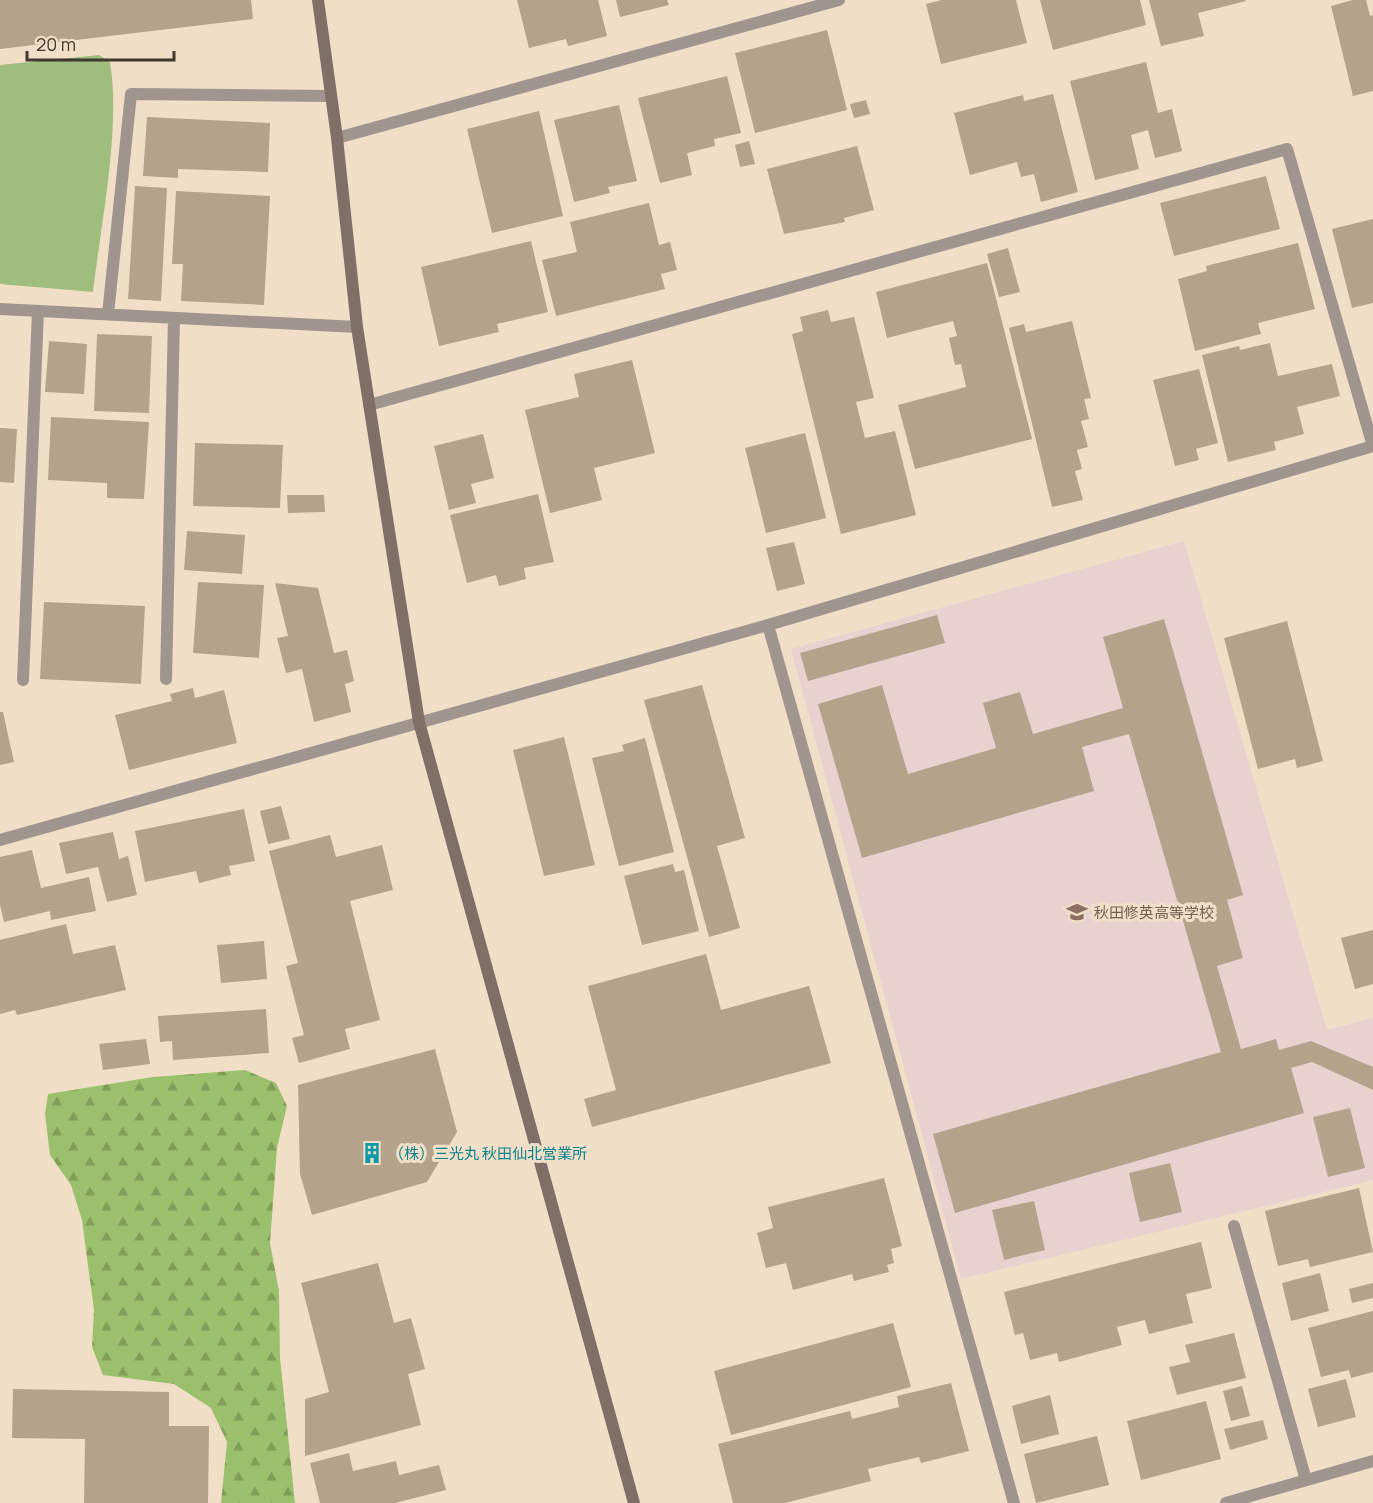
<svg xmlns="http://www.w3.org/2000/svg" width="1373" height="1503" font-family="Manrope,'Noto Sans JP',sans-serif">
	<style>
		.education { fill: #ebd0d0 }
		.green { fill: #9fbd7d }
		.forest { fill: url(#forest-firs) }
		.building { fill: #b4a28b }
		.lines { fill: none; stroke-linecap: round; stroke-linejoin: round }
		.street { stroke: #a0948e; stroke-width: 12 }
		.secondary { stroke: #806f66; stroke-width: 12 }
		.labels { text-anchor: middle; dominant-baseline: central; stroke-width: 6; stroke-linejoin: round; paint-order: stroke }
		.education-label { font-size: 15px; fill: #785e54; stroke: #f1dec6; text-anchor: start }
		.culture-label { font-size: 15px; fill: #0d838f; stroke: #f1dec6; text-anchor: start }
	</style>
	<defs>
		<pattern id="forest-firs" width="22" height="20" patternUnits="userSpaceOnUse" patternTransform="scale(1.5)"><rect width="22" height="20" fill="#9bc06d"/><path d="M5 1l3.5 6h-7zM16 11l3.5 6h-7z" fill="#809d5a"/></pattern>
	</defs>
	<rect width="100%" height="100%" fill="#f1dec6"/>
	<path class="education" d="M1184,541L1327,1030L1373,1018V1180L961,1279L791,649Z"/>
	<path class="green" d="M99,55L110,62C121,128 101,223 93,292L0,284V65Z"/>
	<path class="forest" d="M245,1070L276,1083L287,1106L277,1148L270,1243L279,1291L280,1358L295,1503H221L227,1442L211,1408L174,1384L103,1375L92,1347L94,1310L82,1220L71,1185L50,1155L45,1114L48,1094L153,1077Z"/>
	<path class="building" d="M0,0H251L253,19L0,49Z
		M517,0H598L607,36L568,46L566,39L529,48Z
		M616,0H667L669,5L620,17Z
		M942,0H1016L1027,43L941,64L926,4Z
		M1040,0H1140L1146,25L1053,50Z
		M1149,0H1245L1246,1L1198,13L1204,36L1161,46Z
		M1353,0H1366L1370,16L1373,15V91L1353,96L1331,6Z
		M827,30L847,110L755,133L735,53Z
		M1146,62L1158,113L1172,109L1182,151L1155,158L1148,130L1131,135L1139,169L1095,180L1070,81Z
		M727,76L741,133L714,139L715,146L687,153L692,175L660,183L638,98Z
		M1053,94L1078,192L1041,202L1034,174L1021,177L1017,162L970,175L954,113L1023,95L1024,101Z
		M866,100L870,114L854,118L850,104Z
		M619,105L637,181L608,187L610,193L574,202L554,120Z
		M539,111L563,216L492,233L467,129Z
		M147,117L270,123L268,172L178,169V178L143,176Z
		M749,141L755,164L740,167L735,145Z
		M857,146L874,210L844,218L845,222L784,234L767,169Z
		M1266,176L1280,229L1174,256L1160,203Z
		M135,186L167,188L161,301L128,299Z
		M176,191L270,196L264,305L181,301L183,264H172Z
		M649,203L659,245L670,242L677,270L661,274L665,289L556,316L542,260L577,252L570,222Z
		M1373,219V303L1352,308L1332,229Z
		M531,241L548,312L497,324L499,332L439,346L421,267Z
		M1298,243L1315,309L1258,323L1261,334L1195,351L1178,279L1207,271L1206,266Z
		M1008,248L1020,292L999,297L987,254Z
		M987,263L1032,439L915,469L898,405L966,387L961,364L955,365L949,338L957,336L953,321L887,338L876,292Z
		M828,310L831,322L854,317L874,398L856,402L865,438L895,431L916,515L841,534L792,334L803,331L800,317Z
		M1072,321L1091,398L1084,399L1089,419L1081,421L1088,447L1077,450L1082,469L1075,471L1083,500L1052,507L1009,328L1024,324L1026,332Z
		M97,334L152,336L149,413L94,411Z
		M49,341L87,344L84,394L45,392Z
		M1270,343L1278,376L1332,364L1340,396L1297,407L1304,434L1274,442L1276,450L1228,462L1202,355L1239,346L1240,350Z
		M632,360L655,453L594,468L602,500L550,513L525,410L579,397L574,374Z
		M1199,369L1218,443L1196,449L1199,460L1175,466L1153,380Z
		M51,417L149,422L144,499L107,498V483L48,480Z
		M0,428L17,429L14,483L0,482Z
		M805,433L826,518L766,533L745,448Z
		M483,434L494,478L471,484L476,503L449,510L434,446Z
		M195,443L283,445L280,508L193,506Z
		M538,494L554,562L524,568L526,579L499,586L496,575L467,583L450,515Z
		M287,495H324L325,512L288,513Z
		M187,531L245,535L242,574L184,570Z
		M794,542L805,584L777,591L766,548Z
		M198,582L264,585L259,658L193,653Z
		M275,583L318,588L334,653L347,650L354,681L345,684L351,712L314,722L302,669L286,673L277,638L288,636Z
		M44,602L145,606L141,684L40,679Z
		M937,615L945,643L808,681L800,653Z
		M1164,619L1243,895L1227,900L1243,958L1217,966L1241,1049L1276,1039L1279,1050L1311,1041L1373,1067V1090L1312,1062L1291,1068L1304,1113L955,1213L933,1134L1221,1052L1129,734L1082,747L1094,791L862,858L818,704L882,685L908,774L996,748L983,703L1020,692L1033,734L1123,708L1103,637Z
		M1287,621L1323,761L1297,768L1295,759L1258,769L1224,638Z
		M702,685L745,838L717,846L740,928L709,937L644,700Z
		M193,688L195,698L224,690L237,743L129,770L115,715L172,701L170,694Z
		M0,712H3L14,762L0,765Z
		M564,737L595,865L544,876L513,750Z
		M645,738L674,852L619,866L592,758L624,751L622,745Z
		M281,806L290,839L268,844L260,811Z
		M244,809L255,861L229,866L231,875L199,883L196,871L145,882L135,831Z
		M113,832L119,859L128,856L137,895L107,902L98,867L66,874L59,843Z
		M330,835L336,857L382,845L393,890L350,901L380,1020L345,1029L350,1049L299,1063L292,1038L304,1035L286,966L298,963L269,851Z
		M32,850L41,888L89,877L96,911L51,920L50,911L4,922L0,905V857Z
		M673,864L675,872L684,870L699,931L642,945L624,876Z
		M66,924L73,954L115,945L126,990L17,1015L15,1010L0,1014V940Z
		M1373,930V984L1355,989L1341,938Z
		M264,941L267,979L221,983L217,945Z
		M706,954L721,1010L809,986L831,1063L592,1127L584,1099L616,1090L588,986Z
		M266,1009L269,1053L173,1060L172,1041L160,1042L158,1016Z
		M146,1039L150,1064L103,1070L99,1044Z
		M435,1049L457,1132L427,1182L312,1215L300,1174L298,1085Z
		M1350,1108L1365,1168L1328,1177L1313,1117Z
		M1170,1163L1182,1212L1140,1222L1129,1173Z
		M884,1178L902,1246L891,1249L894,1263L887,1265L889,1272L854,1281L852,1274L793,1290L786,1263L766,1268L757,1233L773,1228L768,1207Z
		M1359,1188L1373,1252L1310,1267L1308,1259L1278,1266L1265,1211Z
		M1034,1201L1045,1250L1004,1260L992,1210Z
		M1201,1242L1212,1288L1186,1294L1193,1323L1149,1334L1145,1320L1117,1327L1122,1345L1059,1362L1057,1353L1030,1360L1023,1333L1015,1335L1004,1292Z
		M378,1263L394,1323L411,1318L425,1369L408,1374L421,1425L305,1456V1399L329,1392L301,1283Z
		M1320,1273L1329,1311L1291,1321L1282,1283Z
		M1373,1283V1298L1352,1303L1349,1289Z
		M1373,1311V1372L1351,1378L1349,1370L1321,1377L1308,1328Z
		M893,1323L911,1387L731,1435L714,1371Z
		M1234,1333L1246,1378L1177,1395L1169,1367L1190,1362L1185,1345Z
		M1346,1379L1356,1417L1318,1427L1308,1389Z
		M951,1383L969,1451L921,1463L919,1457L868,1469L871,1481L785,1503H733L718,1444L850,1411L852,1419L899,1407L897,1396Z
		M1242,1386L1250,1416L1231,1421L1223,1391Z
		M13,1389L169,1392V1426H209L208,1503H84L85,1439L12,1438Z
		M1050,1395L1059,1434L1021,1444L1012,1406Z
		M1206,1401L1221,1459L1141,1480L1127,1421Z
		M1263,1420L1268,1439L1230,1450L1224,1429Z
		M1097,1436L1109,1485L1036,1503L1024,1454Z
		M349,1453L353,1471L396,1461L399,1475L439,1465L446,1490L395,1503H320L310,1463Z"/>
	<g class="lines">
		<path class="street" d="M337,138L839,0
			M0,309L357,327
			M108,314L131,94L329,96
			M369,405L1287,149L1373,446
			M768,625L1014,1503
			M166,679L174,318
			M23,680L38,311
			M0,840L768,625L1373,446
			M1234,1226L1306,1480
			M1226,1503L1373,1461"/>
		<path class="secondary" d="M318,0L337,138L357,327L419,722L634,1503"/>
	</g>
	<defs>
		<symbol id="school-bare" viewBox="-9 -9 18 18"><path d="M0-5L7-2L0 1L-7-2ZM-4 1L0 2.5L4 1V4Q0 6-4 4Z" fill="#8d6e63" stroke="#f1dec6" stroke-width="2.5" paint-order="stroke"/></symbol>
		<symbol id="building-bare" viewBox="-9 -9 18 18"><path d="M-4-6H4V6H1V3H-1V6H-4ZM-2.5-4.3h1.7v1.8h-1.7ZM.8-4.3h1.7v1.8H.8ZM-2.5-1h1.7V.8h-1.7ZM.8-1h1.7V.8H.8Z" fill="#0f9aa8" stroke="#f1dec6" stroke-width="2.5" paint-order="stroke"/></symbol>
	</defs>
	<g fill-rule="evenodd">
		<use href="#school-bare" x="1062" y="897" width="30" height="30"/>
		<use href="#building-bare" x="357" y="1138" width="30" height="30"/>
	</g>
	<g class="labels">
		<g class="education-label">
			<text x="1094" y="912">秋田修英高等学校</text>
		</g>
		<g class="culture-label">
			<text x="389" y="1153">（株）三光丸 秋田仙北営業所</text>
		</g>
	</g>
	<path d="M27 51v9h147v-9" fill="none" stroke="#40392f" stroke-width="3"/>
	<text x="36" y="51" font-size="18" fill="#40392f" stroke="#f1dec6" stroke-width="4.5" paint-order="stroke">20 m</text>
</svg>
